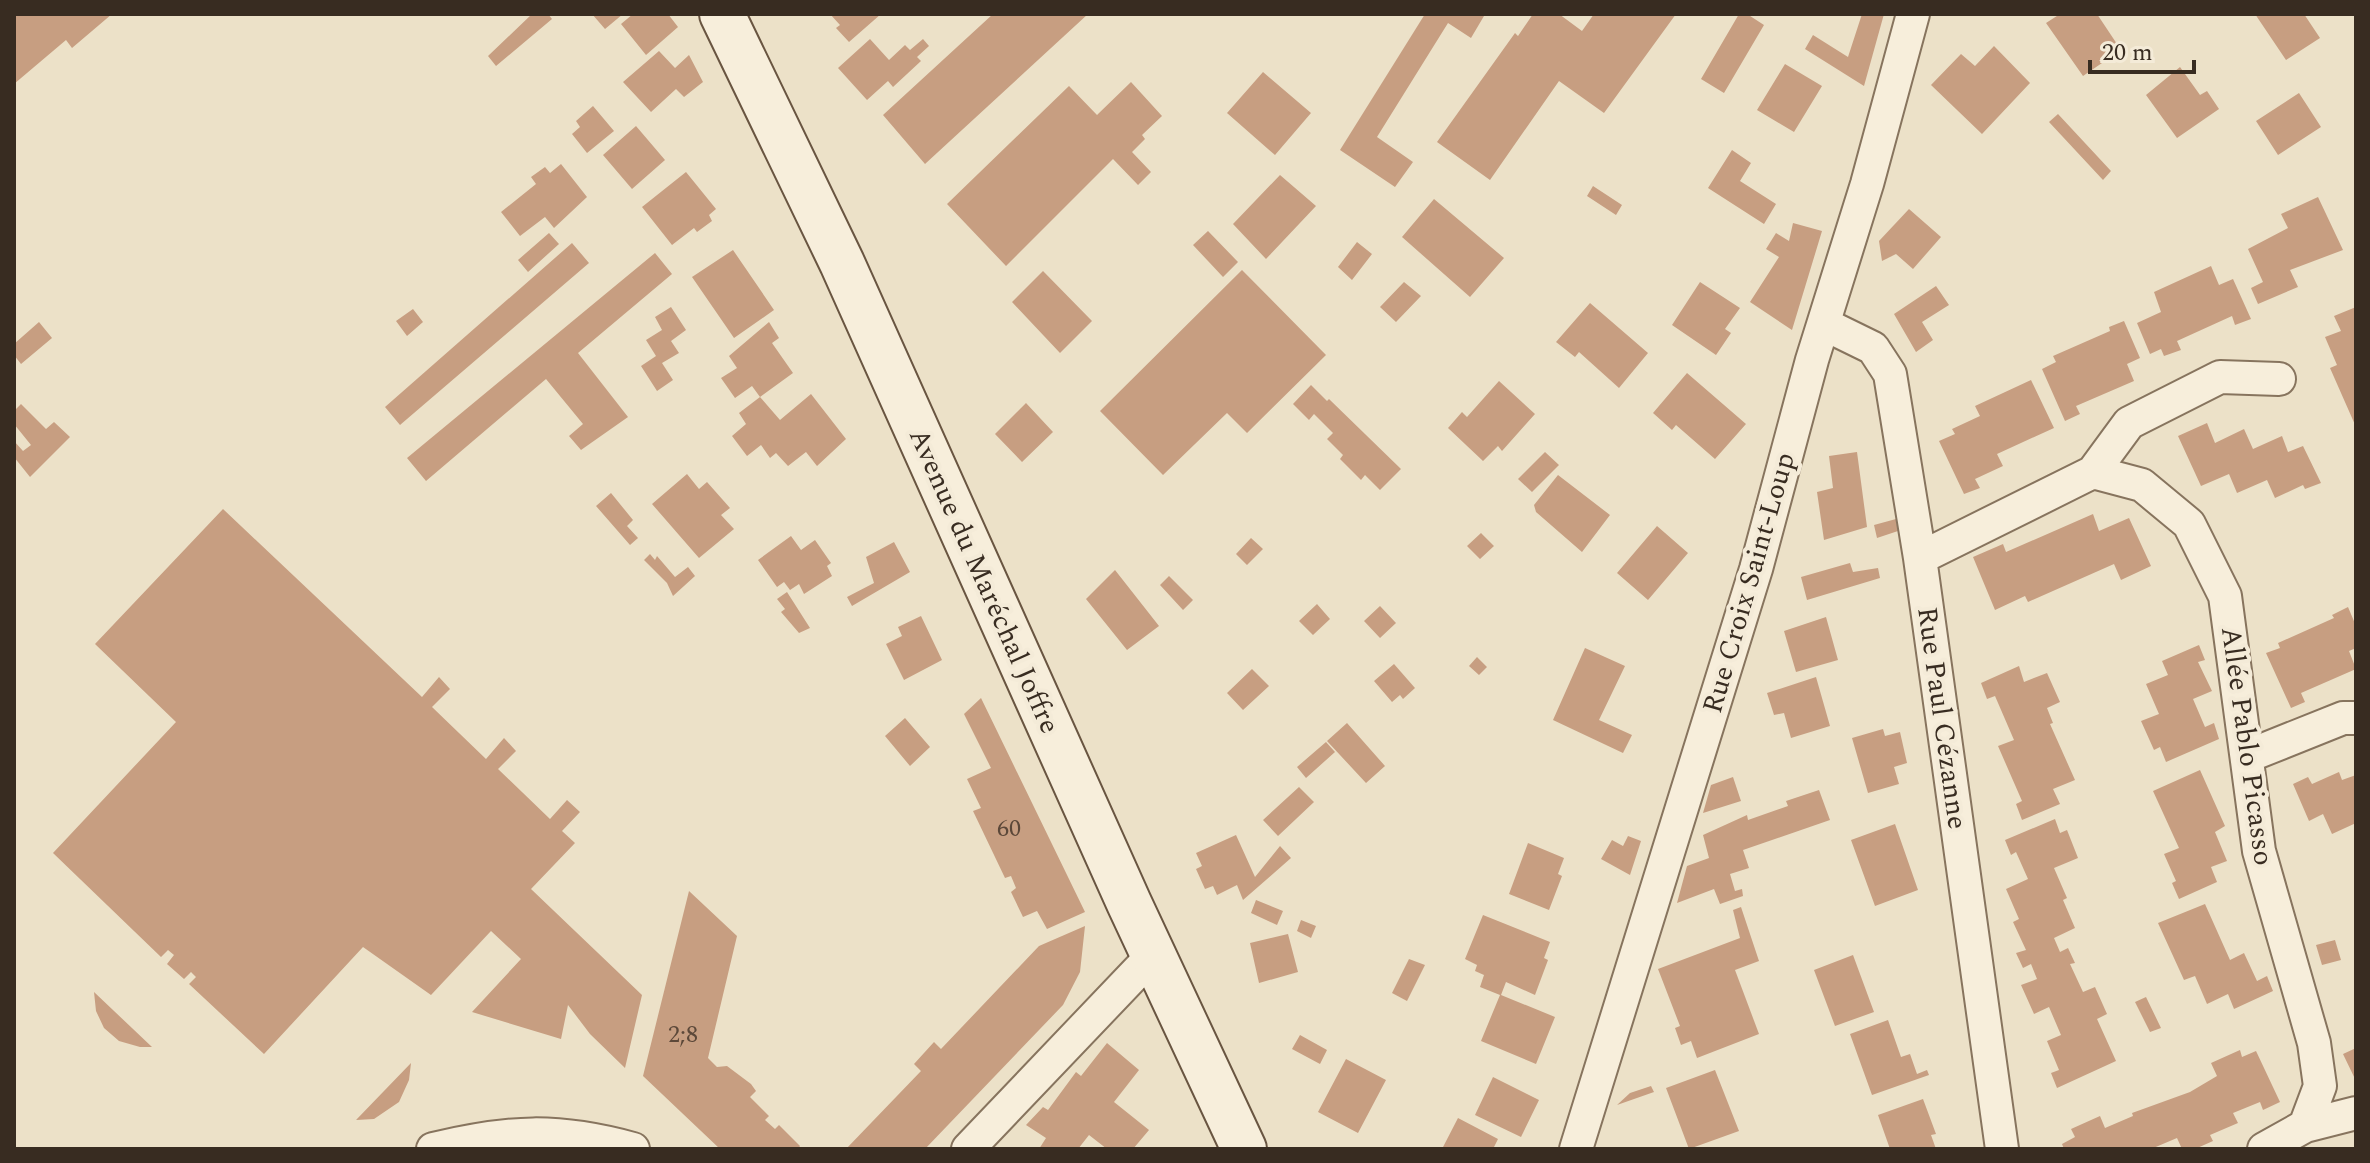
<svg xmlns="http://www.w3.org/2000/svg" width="2370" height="1163" font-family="Spectral,serif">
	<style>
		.building { fill: #c79e81 }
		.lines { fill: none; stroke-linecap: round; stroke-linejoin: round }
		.street-casing { stroke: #87745e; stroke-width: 36 }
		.secondary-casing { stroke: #695541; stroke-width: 48 }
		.street { stroke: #f7eedb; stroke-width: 32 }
		.secondary { stroke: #f7eedb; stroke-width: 44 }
		.labels { text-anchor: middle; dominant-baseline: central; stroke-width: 8; stroke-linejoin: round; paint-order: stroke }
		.number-label { font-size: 24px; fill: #5c4839 }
		.street-label { font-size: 28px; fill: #382c21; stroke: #f4ebd8 }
	</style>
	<rect width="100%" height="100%" fill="#ece1c8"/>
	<path class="building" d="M14,14H112L72,48L66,40L14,84Z
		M532,14H548L552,19L496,66L488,56Z
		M592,14H623L605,29Z
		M633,14H668L678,27L646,55L621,24Z
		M830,14H881L849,42L836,28L840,25Z
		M993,14H1088L925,164L883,115Z
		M1425,14L1484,16L1471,38L1448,23L1377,137L1413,162L1395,187L1340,150Z
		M1533,14H1559L1582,31L1594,14H1676L1604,113L1559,81L1490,180L1437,142L1515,33L1518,36Z
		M1739,14H1747L1764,25L1724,93L1701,79Z
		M1862,14H1884L1864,86L1805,49L1813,35L1848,57Z
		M2060,14H2097L2121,50L2083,76L2046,23Z
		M2255,14H2304L2320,38L2286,60Z
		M870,39L889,60L905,45L910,50L923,39L929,46L917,57L921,61L893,87L888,81L867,100L838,68Z
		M1994,46L2030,83L1982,134L1931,85L1961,54L1975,66Z
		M659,51L675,68L689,55L703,82L684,97L676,89L651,112L623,82Z
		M1785,64L1822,86L1794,132L1757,110Z
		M2180,67L2200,95L2207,91L2219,109L2177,138L2146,95Z
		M1263,72L1311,113L1275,155L1227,113Z
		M1131,82L1162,116L1142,135L1145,139L1132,152L1151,172L1138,185L1113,159L1006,266L947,204L1069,86L1097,115Z
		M2299,93L2321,127L2278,155L2256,121Z
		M593,106L614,131L587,153L572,134L580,127L576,121Z
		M2058,114L2111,171L2103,180L2049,122Z
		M636,126L665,160L632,189L603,155Z
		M1732,150L1751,163L1740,181L1776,204L1764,224L1708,188Z
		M561,164L587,197L554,228L545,217L520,236L501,212L536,184L531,177L545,167L550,173Z
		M686,172L716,209L709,215L712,221L697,232L694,228L672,245L642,207Z
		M1280,175L1316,206L1266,259L1233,224Z
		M1593,186L1622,205L1616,215L1587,196Z
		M2318,197L2343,250L2290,270L2298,287L2258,304L2251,288L2263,282L2248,249L2288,228L2281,214Z
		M1434,199L1504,258L1470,297L1402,237Z
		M1909,209L1941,237L1913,269L1896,254L1882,261L1879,241Z
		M1793,223L1822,231L1792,330L1750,302L1779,257L1766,249L1776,233L1789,241Z
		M1208,231L1238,262L1223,277L1193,245Z
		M549,233L559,244L528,272L518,260Z
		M1357,242L1372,254L1352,280L1338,267Z
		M572,243L589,263L400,425L385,407Z
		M733,250L774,310L734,338L692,277Z
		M655,253L672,274L578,353L628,417L581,450L569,436L583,424L546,379L426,481L407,458Z
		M2211,266L2219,285L2233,279L2251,319L2235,325L2232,316L2177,341L2181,350L2164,356L2161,349L2150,354L2137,323L2161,312L2154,292Z
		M1242,270L1326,355L1247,433L1227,413L1163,475L1100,411Z
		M1043,271L1092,321L1060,353L1012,302Z
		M1404,282L1421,296L1396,322L1380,307Z
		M1700,282L1740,308L1725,329L1731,333L1716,355L1672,325Z
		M1936,286L1949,305L1922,322L1933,340L1916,352L1894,314Z
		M1590,303L1648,353L1619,388L1579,352L1575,357L1556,342Z
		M671,307L686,330L671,341L679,353L662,363L673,380L657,391L641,366L656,356L646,340L662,330L655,317Z
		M2356,307V427L2330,368L2337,365L2325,337L2341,331L2334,316Z
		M413,309L423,322L407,336L396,321Z
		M2124,321L2140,358L2127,364L2134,381L2076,406L2080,414L2065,421L2042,369L2056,362L2053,356L2110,331L2109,327Z
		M39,322L52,338L21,364L14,355V344Z
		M769,322L779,338L772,343L793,373L760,397L752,386L735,398L721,378L737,368L729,356Z
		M1687,373L1746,424L1715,459L1676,425L1672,430L1653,413Z
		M2031,380L2054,428L1997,454L2003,466L1975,479L1980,488L1964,494L1939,441L1955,434L1952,429L1980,416L1975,406Z
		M1499,381L1535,414L1502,451L1498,446L1483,461L1448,428L1462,412L1467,417Z
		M1311,385L1327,401L1329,399L1401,469L1380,490L1365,475L1361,480L1340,459L1343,455L1327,439L1333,433L1314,414L1309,420L1293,404Z
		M811,394L846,439L817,466L806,452L788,466L776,453L770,458L761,445L747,456L732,436L746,424L739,413L760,397L780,420Z
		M1026,403L1053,432L1022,462L995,434Z
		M21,404L46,429L54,422L70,437L30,477L14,457V441L23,451L31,445L14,424V411Z
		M2207,423L2215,443L2244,429L2253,449L2282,436L2288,452L2303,446L2321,483L2305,489L2303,485L2275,498L2267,480L2237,493L2229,474L2201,486L2178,436Z
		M1545,452L1559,465L1532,492L1518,479Z
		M1857,452L1867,527L1824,540L1817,492L1833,488L1829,456Z
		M687,474L699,489L707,482L730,508L721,515L734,529L699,558L652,504Z
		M1558,475L1610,515L1582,552L1536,512L1534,505Z
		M611,493L633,520L627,526L638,538L630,545L596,506Z
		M223,509L422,697L439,677L450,689L432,707L486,759L504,738L516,751L498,769L550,819L567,800L580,812L562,831L575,843L531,889L642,995L625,1068L590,1034L568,1005L561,1039L472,1012L521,959L491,931L431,995L363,947L264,1054L189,984L196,977L191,972L184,979L167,964L174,955L168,950L161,957L53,853L176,722L95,644Z
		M2093,514L2099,531L2129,518L2151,566L2121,580L2114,564L2028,602L2025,596L1995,610L1973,557L2003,544L2006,552Z
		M1896,519L1898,531L1877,538L1874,525Z
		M1657,526L1688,553L1648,600L1617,573Z
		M1481,533L1494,546L1480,559L1467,546Z
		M791,536L801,550L815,540L831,563L827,566L832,576L804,594L799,584L790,590L784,582L777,587L758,560Z
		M1251,538L1263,549L1247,565L1236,554Z
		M894,542L910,572L852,606L847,597L874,583L866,557Z
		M650,554L655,560L657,556L675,577L688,567L695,576L673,596L667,583L644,560Z
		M1850,563L1853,572L1878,568L1880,578L1807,600L1801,577Z
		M1115,570L1159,626L1127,650L1086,599Z
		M1169,576L1193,600L1183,610L1160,585Z
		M787,592L810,628L799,633L781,612L785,609L777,599Z
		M1317,604L1330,619L1313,635L1299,621Z
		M1380,606L1396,623L1380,638L1364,621Z
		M2348,607L2356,626V648L2349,651L2356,669L2301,693L2305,702L2291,708L2266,653L2280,648L2278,643L2334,618L2332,615Z
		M921,616L942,660L904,680L886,644L902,636L898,627Z
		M1826,617L1838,660L1796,672L1784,631Z
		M2199,645L2205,660L2198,662L2212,691L2193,699L2205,727L2214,723L2219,739L2166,762L2160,747L2154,750L2141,721L2159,714L2146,684L2168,675L2162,661Z
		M1585,648L1625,666L1599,720L1632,735L1623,753L1553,720Z
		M1477,657L1487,667L1479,675L1469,666Z
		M1394,664L1415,688L1403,699L1400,695L1392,702L1374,681Z
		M2019,666L2024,682L2047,673L2060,702L2047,708L2053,723L2050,724L2075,780L2053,789L2060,804L2022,820L2016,804L2022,801L1998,746L2014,740L1995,696L1987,699L1981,683Z
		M1252,669L1269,686L1243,710L1227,693Z
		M1816,677L1830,726L1791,738L1784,713L1774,715L1767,693Z
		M981,698L1085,912L1047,929L1037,911L1023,917L1011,892L1016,888L1011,876L1005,878L973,811L981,808L967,779L991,768L964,714Z
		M905,718L930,747L910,766L885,736Z
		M1347,723L1385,766L1366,783L1327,741Z
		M1883,729L1885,736L1900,732L1907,763L1894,767L1899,784L1868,793L1852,738Z
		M1326,742L1335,752L1306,778L1297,767Z
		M2200,770L2225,826L2215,832L2227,861L2211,867L2217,882L2179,899L2172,883L2176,881L2164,854L2179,848L2153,791Z
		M2339,772L2342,780L2356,775V823L2332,834L2323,814L2309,821L2293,784L2308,777L2312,784Z
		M1733,777L1741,801L1703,813L1711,785Z
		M1299,787L1314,802L1278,836L1263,820Z
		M1819,790L1830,820L1743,850L1749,868L1730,874L1735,891L1742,889L1743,896L1720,904L1714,889L1677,903L1687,866L1709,858L1703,835L1747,815L1748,820L1788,806L1786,801Z
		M2055,819L2060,833L2067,830L2078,858L2054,868L2067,898L2063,900L2075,928L2054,938L2060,952L2068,948L2075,963L2070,964L2083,992L2095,987L2107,1014L2097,1019L2116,1061L2057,1088L2051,1073L2059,1070L2047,1041L2061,1035L2049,1007L2034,1014L2021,985L2037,979L2031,964L2023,968L2016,953L2026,950L2013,922L2019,919L2006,889L2028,879L2016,852L2011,855L2005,840Z
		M1895,824L1918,890L1875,906L1851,840Z
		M1236,835L1255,877L1280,846L1291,858L1243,900L1237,885L1217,895L1213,886L1205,889L1196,869L1202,866L1196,853Z
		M1628,836L1641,841L1630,875L1601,859L1612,840L1623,846Z
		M1528,843L1564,858L1558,874L1562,876L1549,910L1509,894Z
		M689,891L737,936L708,1058L717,1067L727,1066L751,1084L756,1091L750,1097L769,1116L765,1120L775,1129L779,1125L800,1146L798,1149H720L643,1076Z
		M1256,900L1283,911L1277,925L1251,913Z
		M2205,904L2230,960L2244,953L2257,981L2267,976L2273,991L2234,1009L2228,994L2207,1004L2195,976L2184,980L2158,923Z
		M1741,907L1759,961L1735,970L1759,1034L1697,1058L1691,1041L1681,1045L1675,1028L1680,1026L1658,969L1740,938L1733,910Z
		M1483,915L1550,942L1544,958L1548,960L1535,995L1506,982L1501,995L1555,1017L1536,1064L1481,1041L1500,995L1480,987L1484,975L1475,971L1477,965L1465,959Z
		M1301,920L1316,926L1311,938L1297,931Z
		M1085,926L1080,972L1063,1005L925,1149H846L921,1071L914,1064L934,1042L941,1049L1039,946Z
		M1288,934L1298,972L1259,983L1250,943Z
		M2335,940L2341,960L2322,965L2316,945Z
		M1853,955L1874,1012L1835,1026L1814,970Z
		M1409,959L1425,965L1407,1001L1392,993Z
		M94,992L152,1047H140L119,1041L104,1028L96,1011Z
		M2146,997L2161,1028L2150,1032L2135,1002Z
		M1888,1020L1901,1057L1910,1054L1917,1074L1927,1070L1929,1075L1872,1095L1850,1034Z
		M1300,1035L1327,1050L1320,1064L1292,1049Z
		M1107,1043L1139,1070L1114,1102L1149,1130L1133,1149H1107L1089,1135L1078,1149H1039L1046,1138L1026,1125L1043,1107L1048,1110L1076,1072L1081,1076Z
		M2356,1048V1081L2343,1054Z
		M2240,1050L2242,1057L2256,1051L2280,1102L2263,1110L2260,1102L2233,1113L2238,1123L2210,1135L2213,1141L2195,1149H2182L2177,1138L2151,1149H2064L2062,1144L2075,1137L2071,1129L2100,1116L2105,1128L2133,1116L2132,1113L2190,1092L2217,1076L2211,1063Z
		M1346,1059L1386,1080L1358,1133L1318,1112Z
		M411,1063L409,1080L399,1102L374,1119L356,1120Z
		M1715,1070L1739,1131L1689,1149L1666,1088Z
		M1493,1077L1539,1100L1521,1137L1475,1115Z
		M1651,1086L1654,1092L1617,1105L1630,1093Z
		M1923,1099L1936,1134L1931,1135L1936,1149H1890L1878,1115Z
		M1458,1118L1498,1139L1493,1149H1442Z"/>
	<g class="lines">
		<defs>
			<path id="street" d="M1824,324L1873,348L1890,374L1920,558L2002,1149
				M2093,472L2142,485L2189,524L2225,596L2259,851L2314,1043L2320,1086L2305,1126
				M1920,558L2093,472L2129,423L2220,377L2279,379
				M2248,756L2343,718H2356
				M433,1149C510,1131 556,1128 633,1149
				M968,1149L1153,955
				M1576,1149L1756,569L1812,360L1867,184L1913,14
				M2264,1149L2305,1126L2356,1113"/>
			<path id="secondary" d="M722,14L842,263L1129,903L1244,1149"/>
		</defs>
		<use href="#street" class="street-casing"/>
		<use href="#secondary" class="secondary-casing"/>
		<use href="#street" class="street"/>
		<use href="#secondary" class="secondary"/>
	</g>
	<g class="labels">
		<g class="number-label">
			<text x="1009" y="829">60</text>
			<text x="683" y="1035">2;8</text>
		</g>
		<g class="street-label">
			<text transform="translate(984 581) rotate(66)">Avenue du Maréchal Joffre</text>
			<text transform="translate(1749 583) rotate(-74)">Rue Croix Saint-Loup</text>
			<text transform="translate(1942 718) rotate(82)">Rue Paul Cézanne</text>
			<text transform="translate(2247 746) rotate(82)">Allée Pablo Picasso</text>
		</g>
	</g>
	<rect width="2370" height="1163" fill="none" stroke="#382c21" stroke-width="32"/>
	<path d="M2090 60v12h104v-12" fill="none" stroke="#382c21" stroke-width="4"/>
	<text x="2102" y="60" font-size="24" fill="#382c21" stroke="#f4ebd8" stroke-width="6" paint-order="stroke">20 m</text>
</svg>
